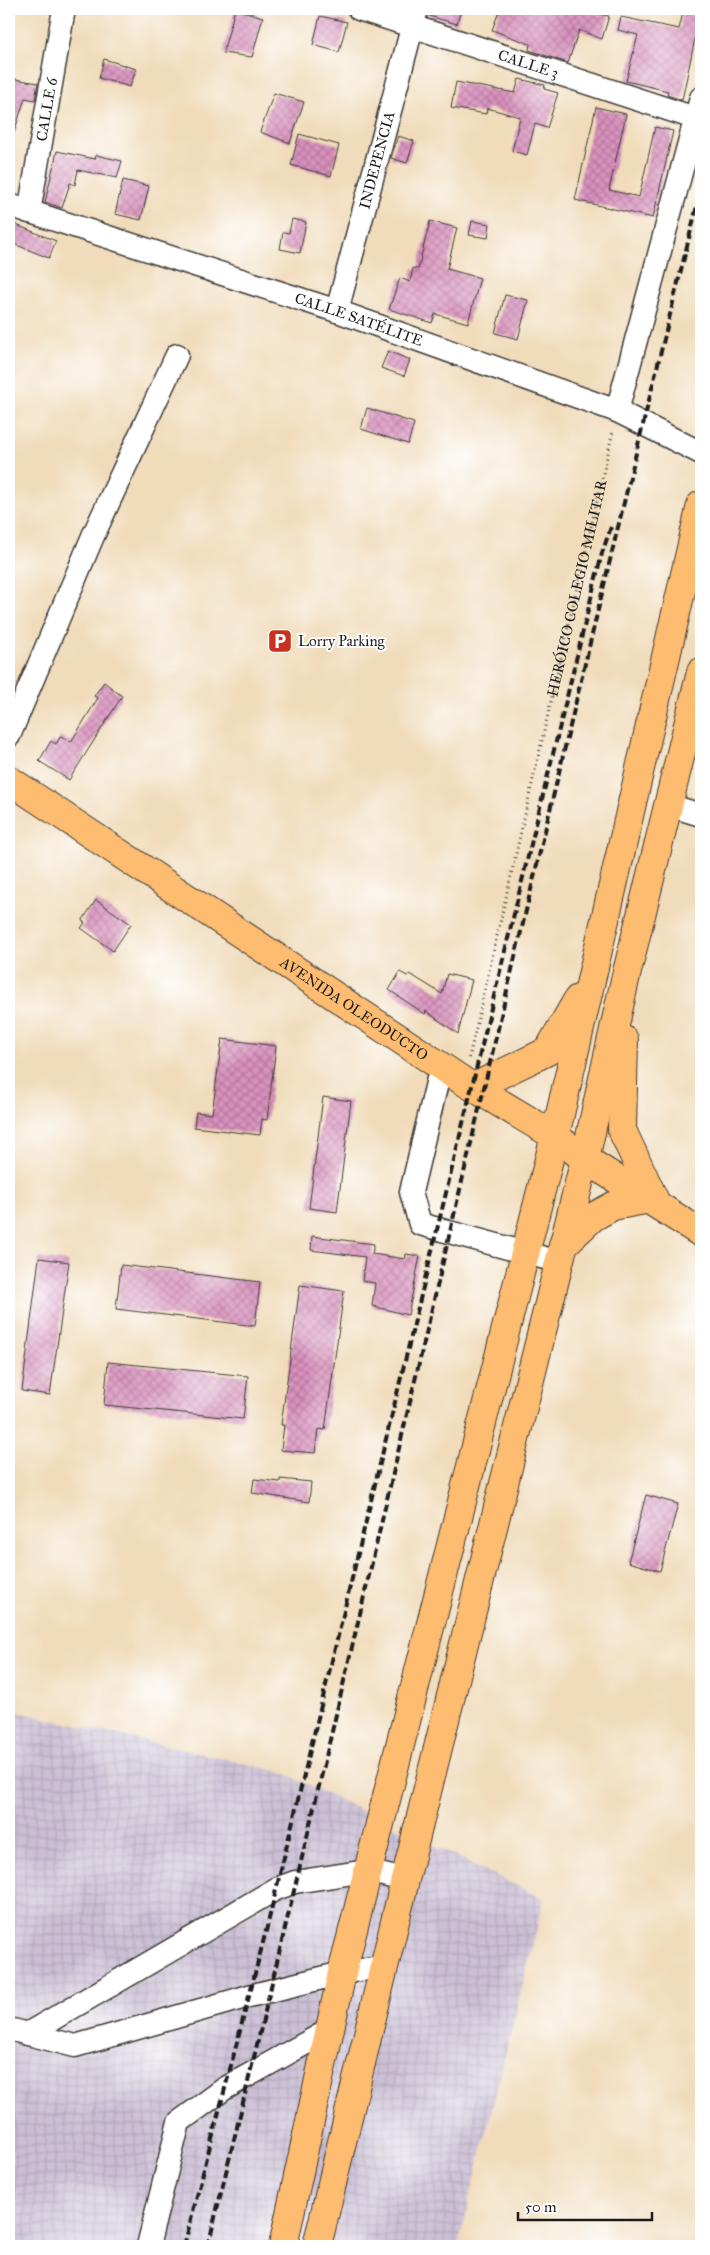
<svg xmlns="http://www.w3.org/2000/svg" width="710" height="2255" font-family="'IM FELL Great Primer',serif">
	<style>
		.industrial { fill: url(#industrial-grid) }
		.building { fill: url(#building-cross-hatch) }
		.lines { fill: none; stroke-linecap: round; stroke-linejoin: round }
		.minor-casing { stroke: #3c3934; stroke-width: 25 }
		.major-casing { stroke: #3c3934; stroke-width: 30 }
		.path { stroke: #3c3934; stroke-width: 3; stroke-dasharray: 1 4; stroke-linecap: butt }
		.minor { stroke: #fff; stroke-width: 22 }
		.major { stroke: #fdbc70; stroke-width: 28 }
		.rail { stroke: #1c1c1c; stroke-width: 4; stroke-dasharray: 8 4; stroke-linecap: butt }
		.labels { text-anchor: middle; dominant-baseline: central; stroke-width: 4; stroke-linejoin: round; paint-order: stroke }
		.street-label { font-size: 15px; fill: #1c1c1c; stroke: #fff }
		.poi-label { font-size: 15px; fill: #1c1c1c; stroke: #fff; text-anchor: start }
	</style>
	<defs>
		<pattern id="industrial-grid" width="8" height="8" patternUnits="userSpaceOnUse" patternTransform="scale(1.25)"><rect width="8" height="8" fill="#cbbfd5"/><path d="M0 4h8M4 0v8" fill="none" stroke="#aea4b6"/></pattern>
		<pattern id="building-cross-hatch" width="8" height="8" patternUnits="userSpaceOnUse" patternTransform="scale(1.25)"><rect width="8" height="8" fill="#da92be"/><path d="M0 0l8 8M0 8l8-8" fill="none" stroke="#b0769a"/></pattern>
	</defs>
	<rect width="100%" height="100%" fill="#fff"/>
	<filter id="ink" filterUnits="userSpaceOnUse"><feTurbulence type="fractalNoise" baseFrequency=".02" numOctaves="2"/><feDisplacementMap in="SourceGraphic" scale="10" xChannelSelector="R" yChannelSelector="G"/><feConvolveMatrix kernelMatrix="1 2 1 2 8 2 1 2 1" color-interpolation-filters="sRGB"/></filter>
	<filter id="wash" filterUnits="userSpaceOnUse"><feTurbulence type="fractalNoise" baseFrequency=".0096" numOctaves="4" result="noise"/><feDisplacementMap in="SourceGraphic" scale="20" xChannelSelector="R" yChannelSelector="G"/><feGaussianBlur stdDeviation="1.12" result="paint"/><feColorMatrix in="noise" values="0 0 0 0 0 0 0 0 0 0 0 0 0 0 0 0 0 1.4 0 .05"/><feComposite in="paint" operator="in"/></filter>
	<g filter="url(#wash)">
		<rect width="100%" height="100%" fill="#f0dbba"/>
		<path class="industrial" d="M9,1710L282,1772L544,1899L458,2246H9Z"/>
		<g id="blocks">
			<path class="building" d="M235,9L263,17L252,57L223,53Z
				M430,9H461L457,24L429,16Z
				M500,9H572L609,16L602,39L579,30L568,63L529,50L530,44L492,30Z
				M684,9L701,10L682,100L667,95L668,91L626,81L638,35L618,30L621,17L679,29Z
				M320,16L347,22L339,52L313,45Z
				M104,59L136,69L130,87L99,78Z
				M9,78L38,83L35,100L25,98L12,139L9,138Z
				M519,79L545,85L544,89L558,93L547,128L535,124L527,155L512,151L520,117L487,108L486,114L451,108L456,82L515,93Z
				M274,93L304,102L290,143L260,132Z
				M596,107L626,114L609,190L639,197L655,127L673,131L653,218L575,200Z
				M299,134L339,145L331,176L291,165Z
				M398,136L414,141L407,163L391,158Z
				M57,151L95,159L96,155L122,161L117,178L78,170L75,185L70,183L62,208L45,202Z
				M123,180L149,186L141,220L115,214Z
				M292,219L306,222L300,253L280,249L283,232L289,233Z
				M430,221L457,228L447,269L480,278L468,323L435,314L432,323L389,309L400,278L410,282L413,268L418,269Z
				M472,221L490,224L488,238L469,235Z
				M9,222L56,241L49,258L9,242Z
				M505,295L528,300L518,339L495,333Z
				M388,351L410,360L404,376L381,368Z
				M367,408L414,423L408,444L361,429Z
				M104,682L122,696L69,780L39,761L51,741L56,744L61,736L71,742L98,698L94,696Z
				M96,900L131,924L113,951L81,928L85,923L82,921Z
				M400,972L407,976L410,974L442,994L447,974L472,980L458,1034L426,1011L425,1014L389,990Z
				M222,1039L276,1046L267,1120L262,1119L260,1135L194,1127L196,1112L212,1114Z
				M323,1097L351,1101L337,1212L309,1208Z
				M312,1236L374,1244L372,1254L405,1259L406,1254L420,1256L408,1315L372,1306L375,1283L362,1281L365,1257L311,1250Z
				M39,1258L69,1262L50,1395L22,1391Z
				M121,1265L260,1282L255,1326L116,1309Z
				M300,1285L344,1291L325,1430L318,1429L315,1453L281,1450L284,1425H281Z
				M108,1362L248,1376L243,1419L104,1405Z
				M254,1479L280,1482V1479L311,1482L309,1502L252,1493Z
				M646,1495L678,1504L660,1571L628,1562Z"/>
		</g>
	</g>
	<g filter="url(#ink)">
		<use href="#blocks" fill-opacity="0" stroke="#3c3934" stroke-width="1"/>
		<g class="lines">
			<defs>
				<g id="minor">
					<path id="s2" d="M359,9L701,120"/>
					<path id="s3" d="M9,205L337,311L617,411L701,453"/>
					<path id="s4" d="M29,212L64,9"/>
					<path id="s5" d="M337,311L417,9"/>
					<path d="M617,411L701,98"/>
					<path d="M9,736L93,536L177,355"/>
					<path d="M668,805L701,815"/>
					<path d="M441,1066L411,1192L420,1224L559,1262"/>
					<path d="M9,2029L75,2046L249,1996L342,1973L385,1966"/>
					<path d="M27,2034L276,1889L295,1882L366,1871L405,1880"/>
					<path d="M148,2246L179,2122L224,2089L331,2029"/>
				</g>
				<g id="major">
					<path id="s6" d="M9,780L463,1081L555,1136L585,1159L701,1233"/>
					<path d="M624,1040L622,1130L656,1203"/>
					<path d="M474,1087L548,1051L578,999"/>
					<path d="M563,1245L593,1217L613,1206L650,1199"/>
					<path d="M283,2246L342,1973L555,1136L701,505"/>
					<path d="M317,2246L405,1880L585,1159L625,980L701,672"/>
				</g>
			</defs>
			<use href="#minor" class="minor-casing"/>
			<use href="#major" class="major-casing"/>
			<path class="path" id="s1" d="M469,1058L613,431"/>
			<use href="#minor" class="minor"/>
			<use href="#major" class="major"/>
			<path class="rail" d="M184,2246L267,1927L602,553L611,527
				M208,2246C376,1561 530,874 701,190"/>
		</g>
	</g>
	<defs>
		<symbol id="parking-square" viewBox="-11 -11 22 22"><rect x="-9" y="-9" width="18" height="18" rx="4" fill="#c8321e" stroke="#fff"/><path d="M-3.5-5.5H1a3.5 3.5 0 0 1 0 7H-1V5.5H-3.5ZM-1-3.4V-.6H.8a1.4 1.4 0 0 0 0-2.8Z" fill="#fff"/></symbol>
	</defs>
	<g fill-rule="evenodd">
		<use href="#parking-square" x="266" y="627" width="28" height="28"/>
	</g>
	<g class="labels">
		<g class="street-label">
			<text stroke="none"><textPath href="#s2" startOffset="178">CALLE 3</textPath></text>
			<text stroke="none"><textPath href="#s4" startOffset="104">CALLE 6</textPath></text>
			<text stroke="none"><textPath href="#s5" startOffset="156">INDEPENCIA</textPath></text>
			<text stroke="none"><textPath href="#s3" startOffset="368">CALLE SATÉLITE</textPath></text>
			<text stroke="none"><textPath href="#s1" startOffset="482">HERÓICO COLEGIO MILITAR</textPath></text>
			<text stroke="none"><textPath href="#s6" startOffset="414">AVENIDA OLEODUCTO</textPath></text>
		</g>
		<g class="poi-label">
			<text x="298" y="641">Lorry Parking</text>
		</g>
	</g>
	<rect width="710" height="2255" fill="none" stroke="#fff" stroke-width="30"/>
	<path d="M518 2212v8h134v-8" fill="none" stroke="#1c1c1c" stroke-width="2.5"/>
	<text x="525" y="2212" font-size="15" fill="#1c1c1c" stroke="#ffffff" stroke-width="4" paint-order="stroke">50 m</text>
</svg>
